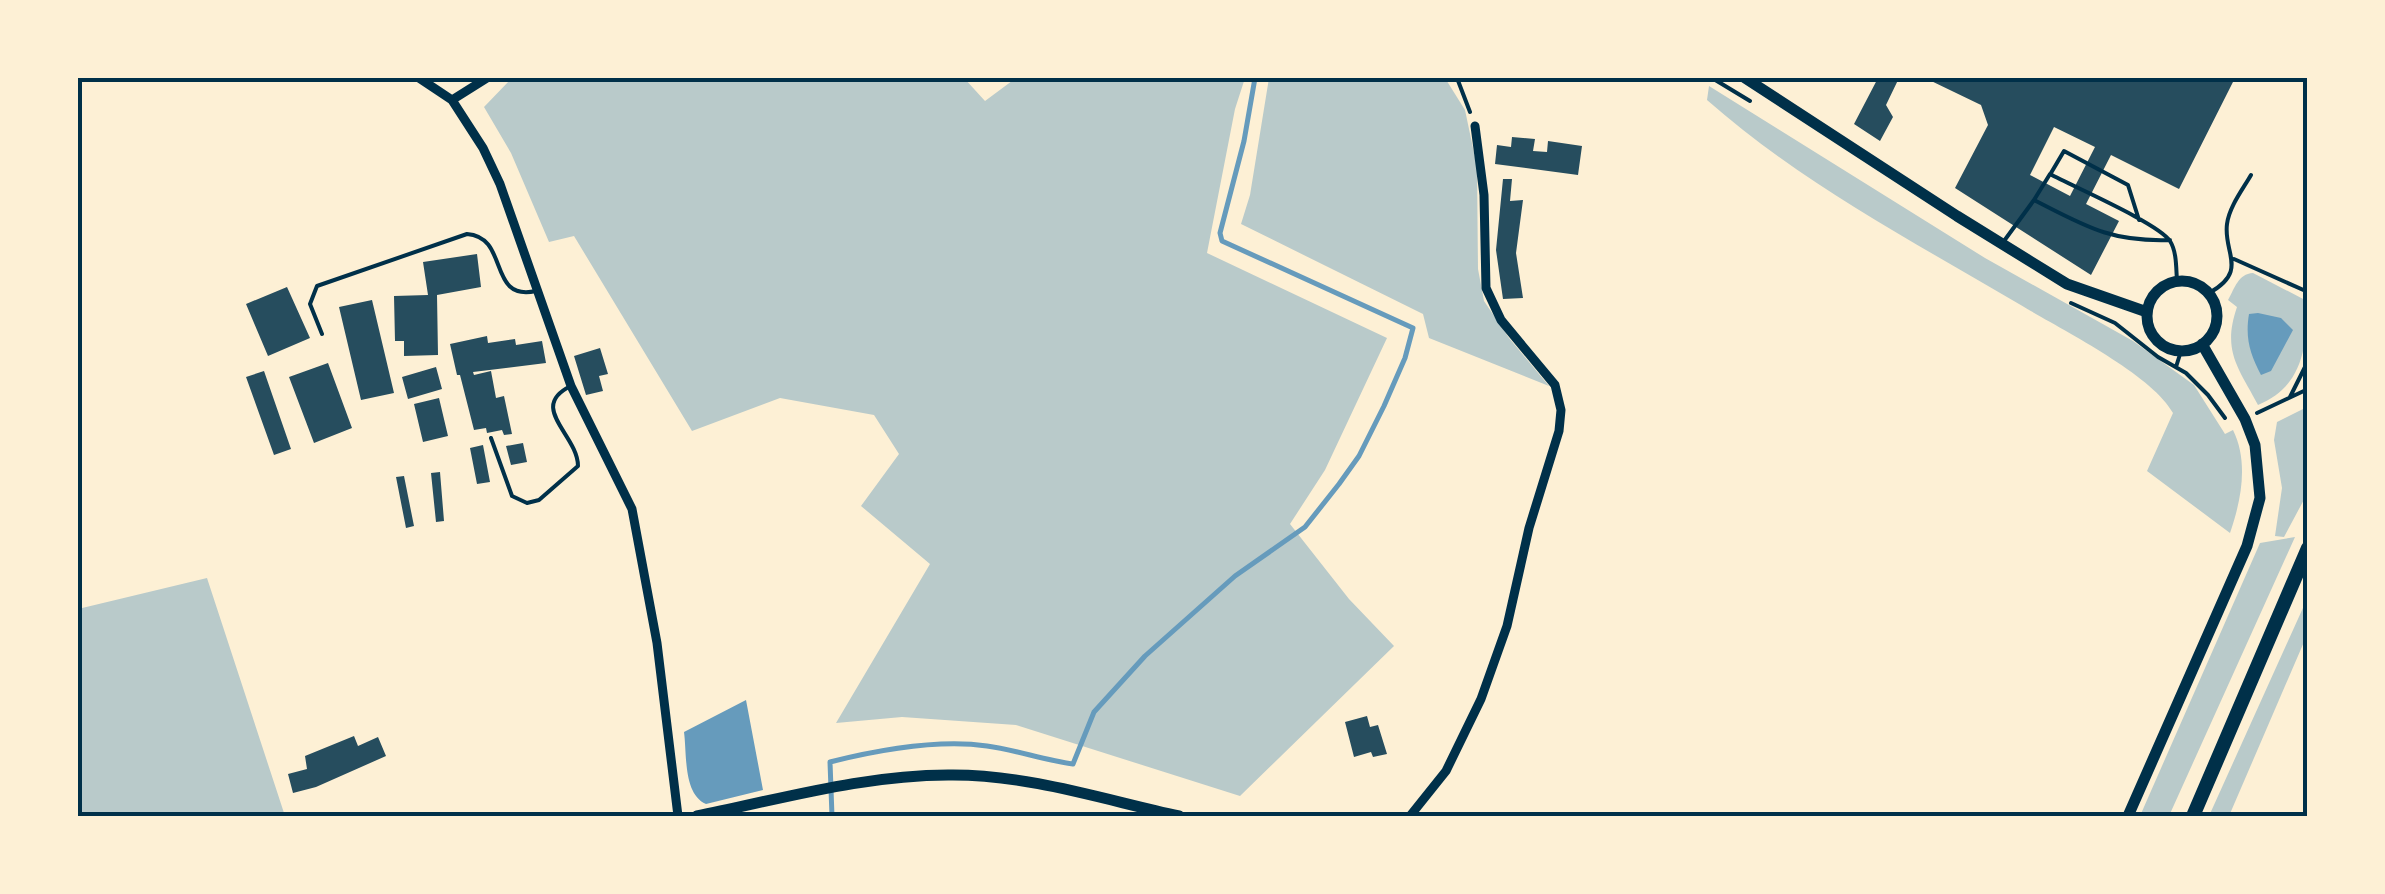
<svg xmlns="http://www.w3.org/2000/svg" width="2385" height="894" font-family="Helvetica,sans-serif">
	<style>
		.green { fill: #b9caca }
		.water { fill: #669bbc }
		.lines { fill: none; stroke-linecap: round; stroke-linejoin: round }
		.stream { stroke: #669bbc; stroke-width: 5 }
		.building { fill: #264d5e; fill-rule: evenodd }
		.path { stroke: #003049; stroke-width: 4 }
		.service { stroke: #003049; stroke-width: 4 }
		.minor { stroke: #003049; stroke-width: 9 }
		.tertiary { stroke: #003049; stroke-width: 11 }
		.primary { stroke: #003049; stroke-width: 14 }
		.neatline { fill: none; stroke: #003049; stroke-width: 4 }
	</style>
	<rect width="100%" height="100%" fill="#fdf0d5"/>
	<path class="green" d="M512,78H964L985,101L1016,78H1245L1235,109L1207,253L1387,338L1325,470L1290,524L1349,599L1394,646L1240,796L1016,725L902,717L836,723L930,564L861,506L899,454L874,415L780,398L692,431L574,236L549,242L511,153L484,107Z
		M1269,78H1445L1465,110L1477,167L1478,269L1484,301L1509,338L1549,386L1429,338L1423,314L1241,224L1250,195Z
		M1709,86L1985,258L2133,341L2194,385L2225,434L2233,430C2249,462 2241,501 2230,533L2147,471L2173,413C2152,374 2060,329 2019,304C1912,241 1800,182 1707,100Z
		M2253,273L2307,301C2307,345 2304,386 2258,405C2238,367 2222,351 2237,307L2228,300C2235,288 2238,274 2253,273Z
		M2307,407V494L2284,537L2275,536L2282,488L2274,440L2277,422Z
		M2295,537L2169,816H2140L2260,543Z
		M207,578L285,816H78V609Z
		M2307,599V635L2229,816H2209Z"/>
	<path class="water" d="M2258,313L2281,318L2293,330L2271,371L2261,375C2250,354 2245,338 2249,314Z
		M746,700L763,790L706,804C683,794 687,754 684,732Z"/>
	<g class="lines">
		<path class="stream" d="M832,816L830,762C878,750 938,739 987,746C1016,750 1044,760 1073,764L1094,712L1145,656L1235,576L1305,527L1339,484L1359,456L1384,406L1405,358L1413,328L1222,241L1220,233L1244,141L1255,78"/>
	</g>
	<path class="building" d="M1878,78H1899L1886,105L1893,117L1880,141L1854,124Z
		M1925,78H2235L2179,189L2111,155L2086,204L2119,221L2091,275L1955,188L1988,125L1981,105ZM2054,127L2095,147L2070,196L2030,175Z
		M1512,137L1535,139L1533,151L1547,152L1548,141L1582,146L1578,175L1495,164L1497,145L1511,147Z
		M1503,179H1512L1510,201L1523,200L1516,253L1523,298L1503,299L1496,250Z
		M477,254L481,287L437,295L438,355L404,356V341H395L394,296L428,295L423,262Z
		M287,287L310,338L268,356L246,304Z
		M372,300L394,393L361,400L339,307Z
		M487,336L488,343L515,339L516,345L542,341L546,363L473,372L474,375L491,371L496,398L504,396L512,434L504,435L502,430L487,433L486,428L474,430L460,375H457L450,344Z
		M600,348L608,374L599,376L603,391L586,395L574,356Z
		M328,363L352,428L314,443L289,377Z
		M436,367L442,389L408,399L402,377Z
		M264,371L291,449L274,455L246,377Z
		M439,398L448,436L423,442L414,404Z
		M523,443L527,462L511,465L506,446Z
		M483,445L490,482L477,484L470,448Z
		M440,472L444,521L436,522L431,473Z
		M404,476L414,526L406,528L396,477Z
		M1367,716L1370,727L1378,725L1387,754L1373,757L1371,752L1354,757L1345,722Z
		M354,736L358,746L378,737L386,756L316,787L293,793L288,774L307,769L305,756Z"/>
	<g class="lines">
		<path class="path" d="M1457,78L1470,112
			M1712,78L1750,101
			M2071,303L2115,323L2158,357L2186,373L2208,395L2225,418
			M2176,367L2181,351
			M2290,397L2308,361
			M2257,413L2308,389"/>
		<path class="service" d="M2051,173L2064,151L2128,185L2139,220
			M2034,200L2050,174C2074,187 2158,223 2170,241C2177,252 2176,269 2177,281
			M2004,241L2034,200C2085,226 2110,242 2170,240
			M2234,259L2308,292
			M2209,293C2249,271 2223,253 2227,224C2229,207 2243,189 2251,175
			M322,334L310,304L317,286L467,234C510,237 487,302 536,291
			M491,438L512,496L527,503L539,500L578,466C578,435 527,407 571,386"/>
		<path class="minor" d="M419,78L452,100L483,148L500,184L571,386L632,509L657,643L678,816
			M452,100L487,78
			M1410,816L1446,771L1481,699L1507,626L1529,528L1559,431L1561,410L1555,385L1501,320L1486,288L1484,195L1475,126"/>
		<path class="tertiary" d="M1745,78L1957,216L2067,284L2147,312
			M2147 316a35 35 0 1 1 70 0a35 35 0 1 1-70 0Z
			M697,816C781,799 867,774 953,775C1030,775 1105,800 1179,816
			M2128,816L2247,546L2260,498L2255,445L2245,419L2202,344"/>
		<path class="primary" d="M2193,816L2308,548"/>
	</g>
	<rect width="2385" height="894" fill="none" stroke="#fdf0d5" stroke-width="160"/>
	<rect x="80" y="80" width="2225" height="734" class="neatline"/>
</svg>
